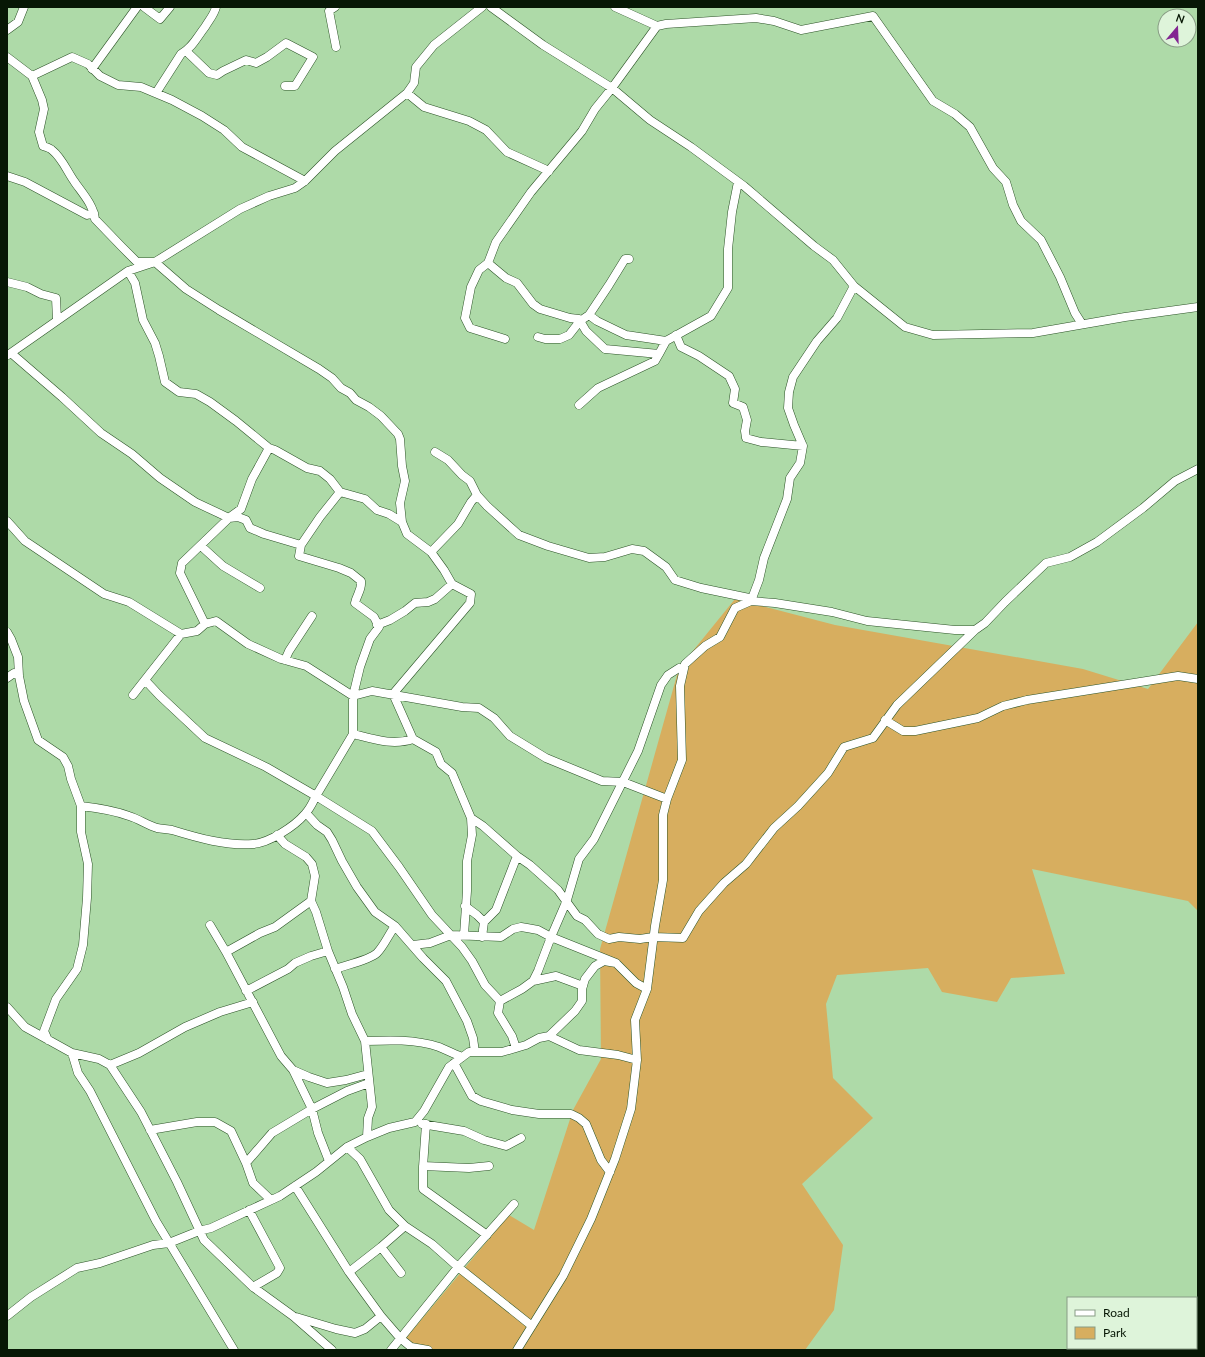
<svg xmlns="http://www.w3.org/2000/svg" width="1205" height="1357" font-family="Lato,sans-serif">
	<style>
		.green { fill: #d7ae5f }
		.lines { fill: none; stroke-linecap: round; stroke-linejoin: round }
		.minor-casing { stroke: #2c5327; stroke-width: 9 }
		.minor { stroke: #fff; stroke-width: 8 }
	</style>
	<rect width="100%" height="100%" fill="#aedaa8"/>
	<path class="green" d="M735,599L835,625L1083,669L1148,689L1198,622V911L1188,901L1032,869L1065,974L1011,978L997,1002L942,992L928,968L837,975L826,1004L833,1078L873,1118L802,1184L843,1245L834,1310L805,1350H411L406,1338L509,1215L534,1230L573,1110L601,1059L600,949L679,668Z"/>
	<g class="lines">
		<defs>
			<path id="minor" d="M144,7L160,19L170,7
				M335,7L329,11L336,47
				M491,7L543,45L612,88L657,26
				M615,7L657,26L666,24L756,18L774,21L801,30L873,16L933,101L955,114L970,127L993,168L1006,182L1013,205L1021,221L1041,240L1060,277L1075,313L1082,324
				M7,30L18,22L24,7
				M186,51L209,73L217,75L223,71L246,60L256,63L267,57L286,43L313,57L295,86H285
				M7,57L32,76L42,100L44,109L39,132L43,146C46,147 50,148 52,150C62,158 67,171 74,181C82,193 93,204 95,219L122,247L137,262H155L186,289L219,310L319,369L332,378L341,388L350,393L356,400L369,407L381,416L398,434L400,439L402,466L405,481L400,503L402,522
				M92,69L137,7
				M32,76L72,57L88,64L100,76L118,85L141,87L172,100L202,116L224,130L242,147L305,181
				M156,93L181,54C193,47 197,37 205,27C209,20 214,15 216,7
				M407,93L424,107L469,121L486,130L507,152L549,171
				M7,176L25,182L87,215L94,213
				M488,263L506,278L517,283L533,304L540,309L570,318L579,319L586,331L605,349L659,354L666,341
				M128,271L135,283L143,320L155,343L159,356L165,382L179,392L196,394L210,402L236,421L269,448L252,479L241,509L230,517L182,563L180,573L205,624
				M7,282L27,287L41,294L56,298L57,320
				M589,315L609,285L625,259H629
				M676,335L681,347L699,356L729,376L735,389L733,403L743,407L747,420L745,431L746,438L761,442L803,446
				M538,337L545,339H560L569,335L580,321L589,315L597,321L626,335L666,341L711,316L728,288V249L732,212L738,182
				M505,339L470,328L465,318L471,287L479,270L488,263L496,242L531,192L582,131L595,109L612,88L650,120L691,147L744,186L814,246L833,260L854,286L905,327L933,335L1033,333L1125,317L1198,307
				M11,353L62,397L101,433L132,454L160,478L195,502L229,518L238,517L246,520L250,528L264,534L301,545L299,556L339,568L351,573L361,581C362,590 357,594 355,603L374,617L379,627L370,639L360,667L353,696V734L316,796L372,831L399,867L432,915L462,947L472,961L485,985L500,1001L522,989L533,981L538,971L551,937L567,900L579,859L594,839L638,751L661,685L668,675L679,668
				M8,355L128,271L155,262L240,209L269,196L295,188L305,181L335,151L407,93L414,83L416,67L434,45L482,7
				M579,405L598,388L655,361L659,354
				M269,448L275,450L307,468L320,471L330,479L340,492L365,499L377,510L389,514L402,522L407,534L431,552L444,570L452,584L471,594L470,603L393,694L413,739L436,752L441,764L452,773L471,818L483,826L517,856L530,865L558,890L577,916L585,920L598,934L609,939L619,937L640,939L653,937L683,938L699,911L724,883L746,864L774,828L798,806L828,773L844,747L873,738L897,705L975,630
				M435,452L448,460L462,475L470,481L477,495L487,506L519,535L548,546L589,558L605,557L632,549L644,551L666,567L675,580L701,588L749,598L751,601L775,603L832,612L867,621L955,630H975L985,623L1005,602L1046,563L1070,557L1097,542L1143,508L1175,481L1198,469
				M7,521L25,541L104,594L129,602L181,634L197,631L205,624L216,621L248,644L281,659L306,666L353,696L372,691L462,707L479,708L494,718L510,736L546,758L602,781L623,782L667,799
				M301,545L320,517L340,492
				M201,546L223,566L260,588
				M431,552L458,524L471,502L477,495
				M377,625L390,620L405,611L415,603L428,602L435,599L452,584
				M7,632L11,639L18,657L19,676L24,701L38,740L63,757L68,766L71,779L81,806V832L88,864L87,898L83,945L77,969L56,999L44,1031L48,1040
				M285,660L289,651L312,616
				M7,678L14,673L19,676
				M133,695L181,634
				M885,720L903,731H915L978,718L1003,706L1027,700L1178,676L1198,679
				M353,734C373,739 393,746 413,739
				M81,806C98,808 113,810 129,816C139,819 147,825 157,828C162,829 167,829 172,830C198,838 226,846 253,844C269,843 295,826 305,814C310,809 313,802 316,796L266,767L205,738L159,695L145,680
				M306,813L317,825L327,832L332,840L342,861L357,887L375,912L395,926L423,958L446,981L467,1021L473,1038L475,1052
				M465,906L477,915L484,922L482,937
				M484,922L496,910L517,856
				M210,925L226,952L260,933L275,927L311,901
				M464,935L467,891V861L472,835L471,818
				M413,945L430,943L451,935L501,937L513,929L521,927L527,928L538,930L551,937L616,963L636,983L647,989
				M226,952L281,1056L293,1070L309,1077L327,1083L346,1080L368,1074
				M335,969C346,965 370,960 377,953C384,946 389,934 395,926
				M533,981L556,976L583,986
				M246,991L288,969L295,963L311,956L328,951
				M500,1001L498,1013L512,1036L516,1048
				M7,1007L25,1027L72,1053L99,1059L110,1065L141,1112L177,1182L204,1240L253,1287L293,1316L332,1350
				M549,1036L579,1050L618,1055L637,1060
				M365,1041C389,1040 415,1039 439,1047C446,1050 454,1054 462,1057
				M72,1053L78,1073L90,1091L156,1221L234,1350
				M454,1063L472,1096L481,1101L512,1110L539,1114H571L579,1118L586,1124L601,1160L610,1172
				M110,1065L139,1053L185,1027L220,1012L253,1002
				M293,1070L312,1109L318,1133L329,1161
				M422,1124L464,1131L484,1140L506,1146L521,1138
				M426,1124L423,1167V1189L487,1235
				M150,1130L197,1122H215L231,1131L246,1163L253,1183L271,1200
				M367,1137L389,1128L415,1122L424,1111L449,1067L469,1052H502L526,1045L539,1038L549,1036L575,1011L582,1001V989L585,979L595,966L604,961L616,963
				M347,1147L360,1159L389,1210L405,1226L432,1244L458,1267L532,1326
				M246,1163L272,1133L312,1109L347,1091L369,1083
				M423,1166L469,1168L489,1166
				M295,1186L349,1272L381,1316L400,1338L411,1347L428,1350
				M249,1210L280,1268L277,1273L253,1287
				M381,1247L401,1273
				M349,1272L381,1247L405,1226
				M7,1316L31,1297L77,1268L100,1263L153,1245L169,1243L199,1231L211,1228L280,1196L316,1172L347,1147L367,1137L368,1118L372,1107L365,1041L352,1014L343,987L328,951L316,912L311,901L315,876L312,864L306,857L285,844L277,835
				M296,1317L336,1329L355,1333L365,1329L381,1316
				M391,1350L458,1267L514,1204
				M517,1350L563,1276L591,1219L615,1159L631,1109L637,1060L635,1020L647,989L655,926L663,880V815L667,799L682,760L680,686L685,664L705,646L720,637L735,608L751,601L759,580L764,558L787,499L790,478L800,463L803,446L794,425L788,408L789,392L793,377L817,341L837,318L854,286"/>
		</defs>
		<use href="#minor" class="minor-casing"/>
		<use href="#minor" class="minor"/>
	</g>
	<rect width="1205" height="1357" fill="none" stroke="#071705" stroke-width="16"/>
	<rect x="1067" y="1297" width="130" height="52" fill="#def4da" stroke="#889c85"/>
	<rect x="1075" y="1310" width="20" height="6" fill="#ffffff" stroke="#889c85"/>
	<text x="1103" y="1317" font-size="12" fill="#071705">Road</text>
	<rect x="1075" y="1327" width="20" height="12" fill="#d7ae5f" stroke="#889c85"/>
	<text x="1103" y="1337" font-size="12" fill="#071705">Park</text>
	<g transform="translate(1177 28) rotate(19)"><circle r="19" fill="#def4da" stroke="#889c85"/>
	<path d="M0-3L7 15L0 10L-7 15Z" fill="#832692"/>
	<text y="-6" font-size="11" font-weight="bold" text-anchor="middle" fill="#071705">N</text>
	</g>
</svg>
